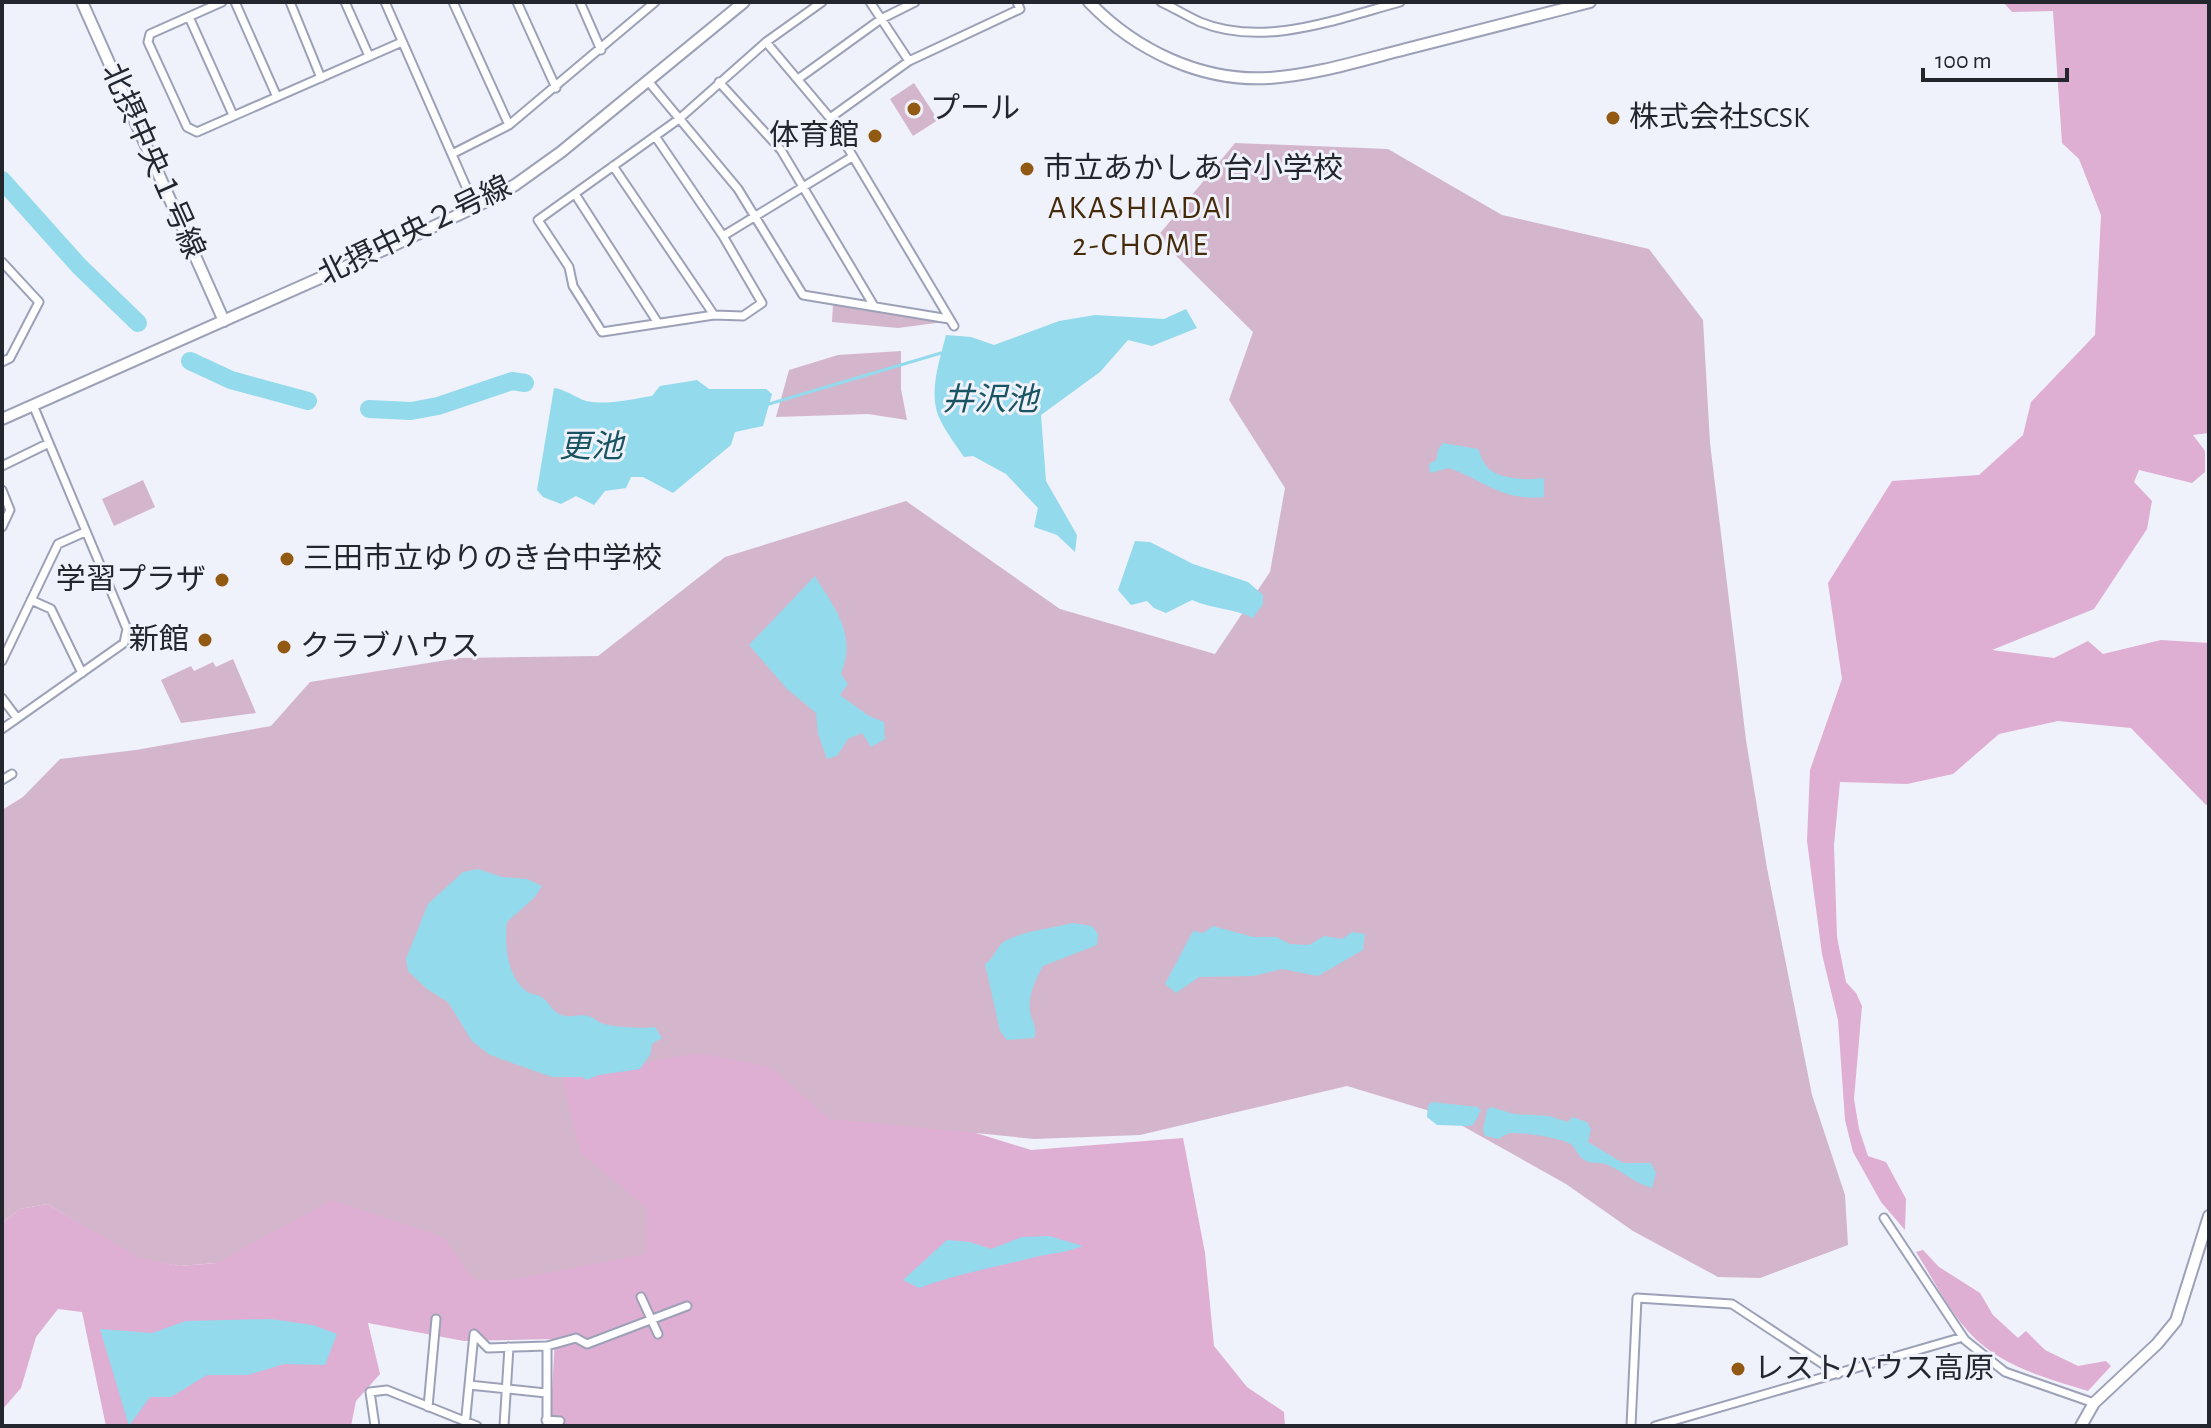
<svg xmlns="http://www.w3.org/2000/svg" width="2211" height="1428" font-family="'Alegreya Sans','Noto Sans JP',sans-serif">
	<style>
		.green { fill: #d4b6cc }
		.forest { fill: #dfaed3 }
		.water { fill: #92daec }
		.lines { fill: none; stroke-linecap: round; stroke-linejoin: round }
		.stream { stroke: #92daec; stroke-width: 3 }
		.river { stroke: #92daec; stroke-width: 18 }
		.street-casing { stroke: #9ca1b8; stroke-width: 11 }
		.secondary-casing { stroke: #9ca1b8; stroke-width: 14 }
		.street { stroke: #fff; stroke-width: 7 }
		.secondary { stroke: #fff; stroke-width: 10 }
		.poi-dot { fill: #915911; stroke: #eff1fb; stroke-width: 3 }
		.labels { text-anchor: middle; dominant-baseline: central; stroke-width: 6; stroke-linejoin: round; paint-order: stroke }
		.poi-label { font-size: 30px; fill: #24262e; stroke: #eff1fb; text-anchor: start }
		.street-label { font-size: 30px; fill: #24262e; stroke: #eff1fb }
		.neighbourhood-label { font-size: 32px; letter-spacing: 2px; fill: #462b0b; stroke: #eff1fb }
		.water-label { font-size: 32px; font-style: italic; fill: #185461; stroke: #eff1fb }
	</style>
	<rect width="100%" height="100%" fill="#eff1fb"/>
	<path class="green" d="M914,83L938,120L913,136L890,99Z
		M1235,143L1388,149L1502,215L1649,249L1703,320L1710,443L1746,740L1767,868L1812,1095L1845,1195L1848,1245L1760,1278L1718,1277L1633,1231L1566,1184L1443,1115L1347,1086L1140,1135L1034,1139L976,1133L702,1269L367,1323L217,1263L179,1266L140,1259L47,1204L20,1209L2,1223V810L23,797L60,759L136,750L271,726L310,682L459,658L598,656L725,557L906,501L1060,609L1215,654L1270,572L1285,488L1229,400L1253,332L1157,237Z
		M833,304L944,322L898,328L832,322Z
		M901,351V389L907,420L868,414L776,417L789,370L838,355Z
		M143,480L155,507L114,526L102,499Z
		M233,659L256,713L181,723L161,680L191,666L194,671L213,662L216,667Z"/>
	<path class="forest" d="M2003,2H2209V433L2193,435L2205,451V472L2192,483L2139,470L2134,482L2152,501L2147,529L2094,609L1992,650L2054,658L2088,641L2103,654L2161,640L2209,643V804L2206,805L2131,728L2058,721L1999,734L1953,774L1907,784L1840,782L1834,845L1837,937L1846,982L1856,993L1862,1006L1854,1099L1859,1129L1868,1156L1886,1162L1906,1199L1905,1230L1881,1202L1853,1152L1845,1120L1838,1020L1822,954L1807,841L1810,770L1842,679L1828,583L1892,481L1979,475L2023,435L2031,402L2095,335L2101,215L2079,159L2062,143L2053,11L2012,12Z
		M697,1053L770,1067L829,1119L976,1133L1031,1150L1183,1138L1205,1253L1214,1346L1247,1387L1284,1412L1285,1426H550L555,1339L464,1341L368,1323L380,1374L356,1401L351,1426H106L82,1312L58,1309L36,1337L21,1388L2,1410V1223L20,1209L47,1204L140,1258L179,1266L217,1263L331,1200L443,1237L474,1280H511L645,1254L647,1208L580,1152L562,1078Z
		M1923,1250L1939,1267L1980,1293L1993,1315L2018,1338L2026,1331L2045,1350L2078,1366L2106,1361L2111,1366L2088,1391C2053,1380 2014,1370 1985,1347C1955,1324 1936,1283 1916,1252Z"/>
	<path class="water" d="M1186,309L1197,328L1152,346L1128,340L1100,372L1041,415L1046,481L1077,535L1075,552L1057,535L1034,527L1038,508L1006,474L973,456L964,457C955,444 942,427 937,412C930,387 940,359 946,335L971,337L994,345L1059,321L1095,315L1164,319Z
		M697,380L709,389H766L772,394L763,426L735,432L731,445L673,493L643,477H631L626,488L605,491L594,505L576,496L561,504L543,497L537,490L554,388C565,390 570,394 579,398C596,408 633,399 652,396L660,386Z
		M1443,443L1478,449C1480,454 1483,462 1487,467C1499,480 1527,480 1544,478V497C1504,502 1483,480 1449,468L1430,473L1429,464L1436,460L1438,450Z
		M1135,541L1150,542L1193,564L1248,582L1263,595V604L1253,618C1233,608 1212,609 1192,600L1166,613L1154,608L1147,601L1131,605L1118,590Z
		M815,576C835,609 857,634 841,674L848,684L840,695L869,716L884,722L885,739L871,747L862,733L848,739L837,756L827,759L818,734L816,713L787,689L749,645Z
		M478,869L502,877L527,879L542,886L534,898L507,922C504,945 507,976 526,991C531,995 538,994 543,998C551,1005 554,1015 566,1016C575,1017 582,1013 591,1017C594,1018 598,1022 601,1023C610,1027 645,1029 655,1027L662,1038L652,1044L650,1055L640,1069L599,1075L586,1080L583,1077H552L490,1055L472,1041L448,1002L427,989L408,971L406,959L428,904L463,872Z
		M1072,923L1092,926L1098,934L1097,945L1043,966C1035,980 1028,995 1030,1012C1032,1022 1038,1027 1034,1038L1007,1040L1000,1031L985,964C995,958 997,944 1007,940C1027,930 1050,929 1072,923Z
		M1213,926L1253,937H1276L1290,944L1309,945L1324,936L1342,939L1352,932L1365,934L1363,950L1318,976L1282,969L1253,976L1199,977L1176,993L1165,984L1193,931L1203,933Z
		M1432,1102L1477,1107L1481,1110L1474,1124L1470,1126L1437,1125L1427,1117L1428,1106Z
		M1491,1107L1514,1114L1549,1116L1568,1122L1572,1117L1587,1122L1591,1129L1588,1142L1623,1163H1651L1656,1173L1652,1188C1636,1184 1622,1171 1608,1165C1601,1162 1596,1164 1589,1162C1579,1159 1578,1152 1572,1145C1564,1138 1522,1132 1510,1133C1506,1134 1503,1136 1499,1139L1485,1136L1483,1129L1487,1110Z
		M1049,1236L1083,1246C1065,1253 1053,1253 1035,1257C996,1267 957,1274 919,1288L903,1280L947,1240L970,1242L991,1249L1022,1237Z
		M271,1319L313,1325L337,1334L325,1365L284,1364L248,1375H207L171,1397H150L129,1426L100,1329L152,1333L186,1321Z"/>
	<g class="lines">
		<path class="stream" d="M769,404L941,353"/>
		<path class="river" d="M2,180L79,266L138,323
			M190,361L231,380L308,401
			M369,409L411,411L438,406L512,381L525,383"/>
		<defs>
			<path id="street" d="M222,2L150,34L148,42L187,127L197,132L402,42
				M235,2L277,97
				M290,2L321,78
				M345,2L369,56
				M385,2L475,207
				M453,2L509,125
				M517,2L556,88
				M580,2L601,50
				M870,2L909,61
				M1161,2C1174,8 1187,16 1200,22C1264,48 1337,19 1400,2
				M189,17L233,115
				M766,42L830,118L954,326
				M798,79L881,19L915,2
				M648,81L738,189L803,295L949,319
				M719,82L781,150L874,306
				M830,118L909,61L1020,9L1017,2
				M655,136L723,236L762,303L743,316L714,315L602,332L573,286L569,267L538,220L679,119L766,42L822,2
				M452,154L509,125L655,2
				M613,166L714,315
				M575,194L658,323
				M723,236L852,157
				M2,262L39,302L10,358L2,362
				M2,466L47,444
				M2,490L10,510L2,527
				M31,600L51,609L82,673
				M2,661L58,544L85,532
				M2,698L17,718
				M2,729L124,643L127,629L33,405
				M2,780L12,774
				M1884,1218L1965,1340L2005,1372L2094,1403
				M641,1297L658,1334
				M547,1346L576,1338L587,1344L687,1306
				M469,1385L546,1393
				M428,1407L436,1319
				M546,1420L560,1421
				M375,1426L370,1392L387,1390L477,1426
				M465,1426L474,1334L488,1348L547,1346V1426
				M504,1426L509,1347
				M1631,1426L1637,1298L1732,1304L1838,1374
				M1655,1426L1963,1337"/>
			<path id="secondary" d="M82,2L224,321
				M1089,2C1135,50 1201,82 1269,78C1316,75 1362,60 1406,49C1468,33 1529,18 1590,2
				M2,419L390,247L475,207L515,185L561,152L744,2
				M2081,1426L2094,1403L2157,1344L2176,1321L2209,1216"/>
		</defs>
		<use href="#street" class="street-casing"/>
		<use href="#secondary" class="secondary-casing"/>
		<use href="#street" class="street"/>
		<use href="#secondary" class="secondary"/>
	</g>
	<g class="poi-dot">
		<circle cx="914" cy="109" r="8"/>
		<circle cx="1613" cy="118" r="8"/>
		<circle cx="875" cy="136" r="8"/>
		<circle cx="1027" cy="169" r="8"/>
		<circle cx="287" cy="559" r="8"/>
		<circle cx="222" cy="580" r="8"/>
		<circle cx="205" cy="640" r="8"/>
		<circle cx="284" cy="647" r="8"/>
		<circle cx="1738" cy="1369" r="8"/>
	</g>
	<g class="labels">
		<g class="poi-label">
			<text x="930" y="109">プール</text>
			<text x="1629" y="118">株式会社SCSK</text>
			<text x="859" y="136" text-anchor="end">体育館</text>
			<text x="1043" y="169">市立あかしあ台小学校</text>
			<text x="303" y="559">三田市立ゆりのき台中学校</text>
			<text x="206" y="580" text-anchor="end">学習プラザ</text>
			<text x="189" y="640" text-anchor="end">新館</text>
			<text x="300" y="647">クラブハウス</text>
			<text x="1754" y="1369">レストハウス高原</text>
		</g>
		<g class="street-label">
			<text transform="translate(153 161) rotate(66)">北摂中央１号線</text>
			<text transform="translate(415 231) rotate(-26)">北摂中央２号線</text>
		</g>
		<g class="neighbourhood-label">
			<text x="1141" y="208">AKASHIADAI<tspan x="1141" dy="37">2-CHOME</tspan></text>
		</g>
		<g class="water-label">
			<text x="990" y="400">井沢池</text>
			<text x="591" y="447">更池</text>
		</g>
	</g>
	<rect width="2211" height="1428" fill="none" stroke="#24262e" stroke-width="8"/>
	<path d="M1923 68v12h144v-12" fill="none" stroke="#24262e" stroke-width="4"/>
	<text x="1935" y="68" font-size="24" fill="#24262e" stroke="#eff1fb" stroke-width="6" paint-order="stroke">100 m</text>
</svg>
